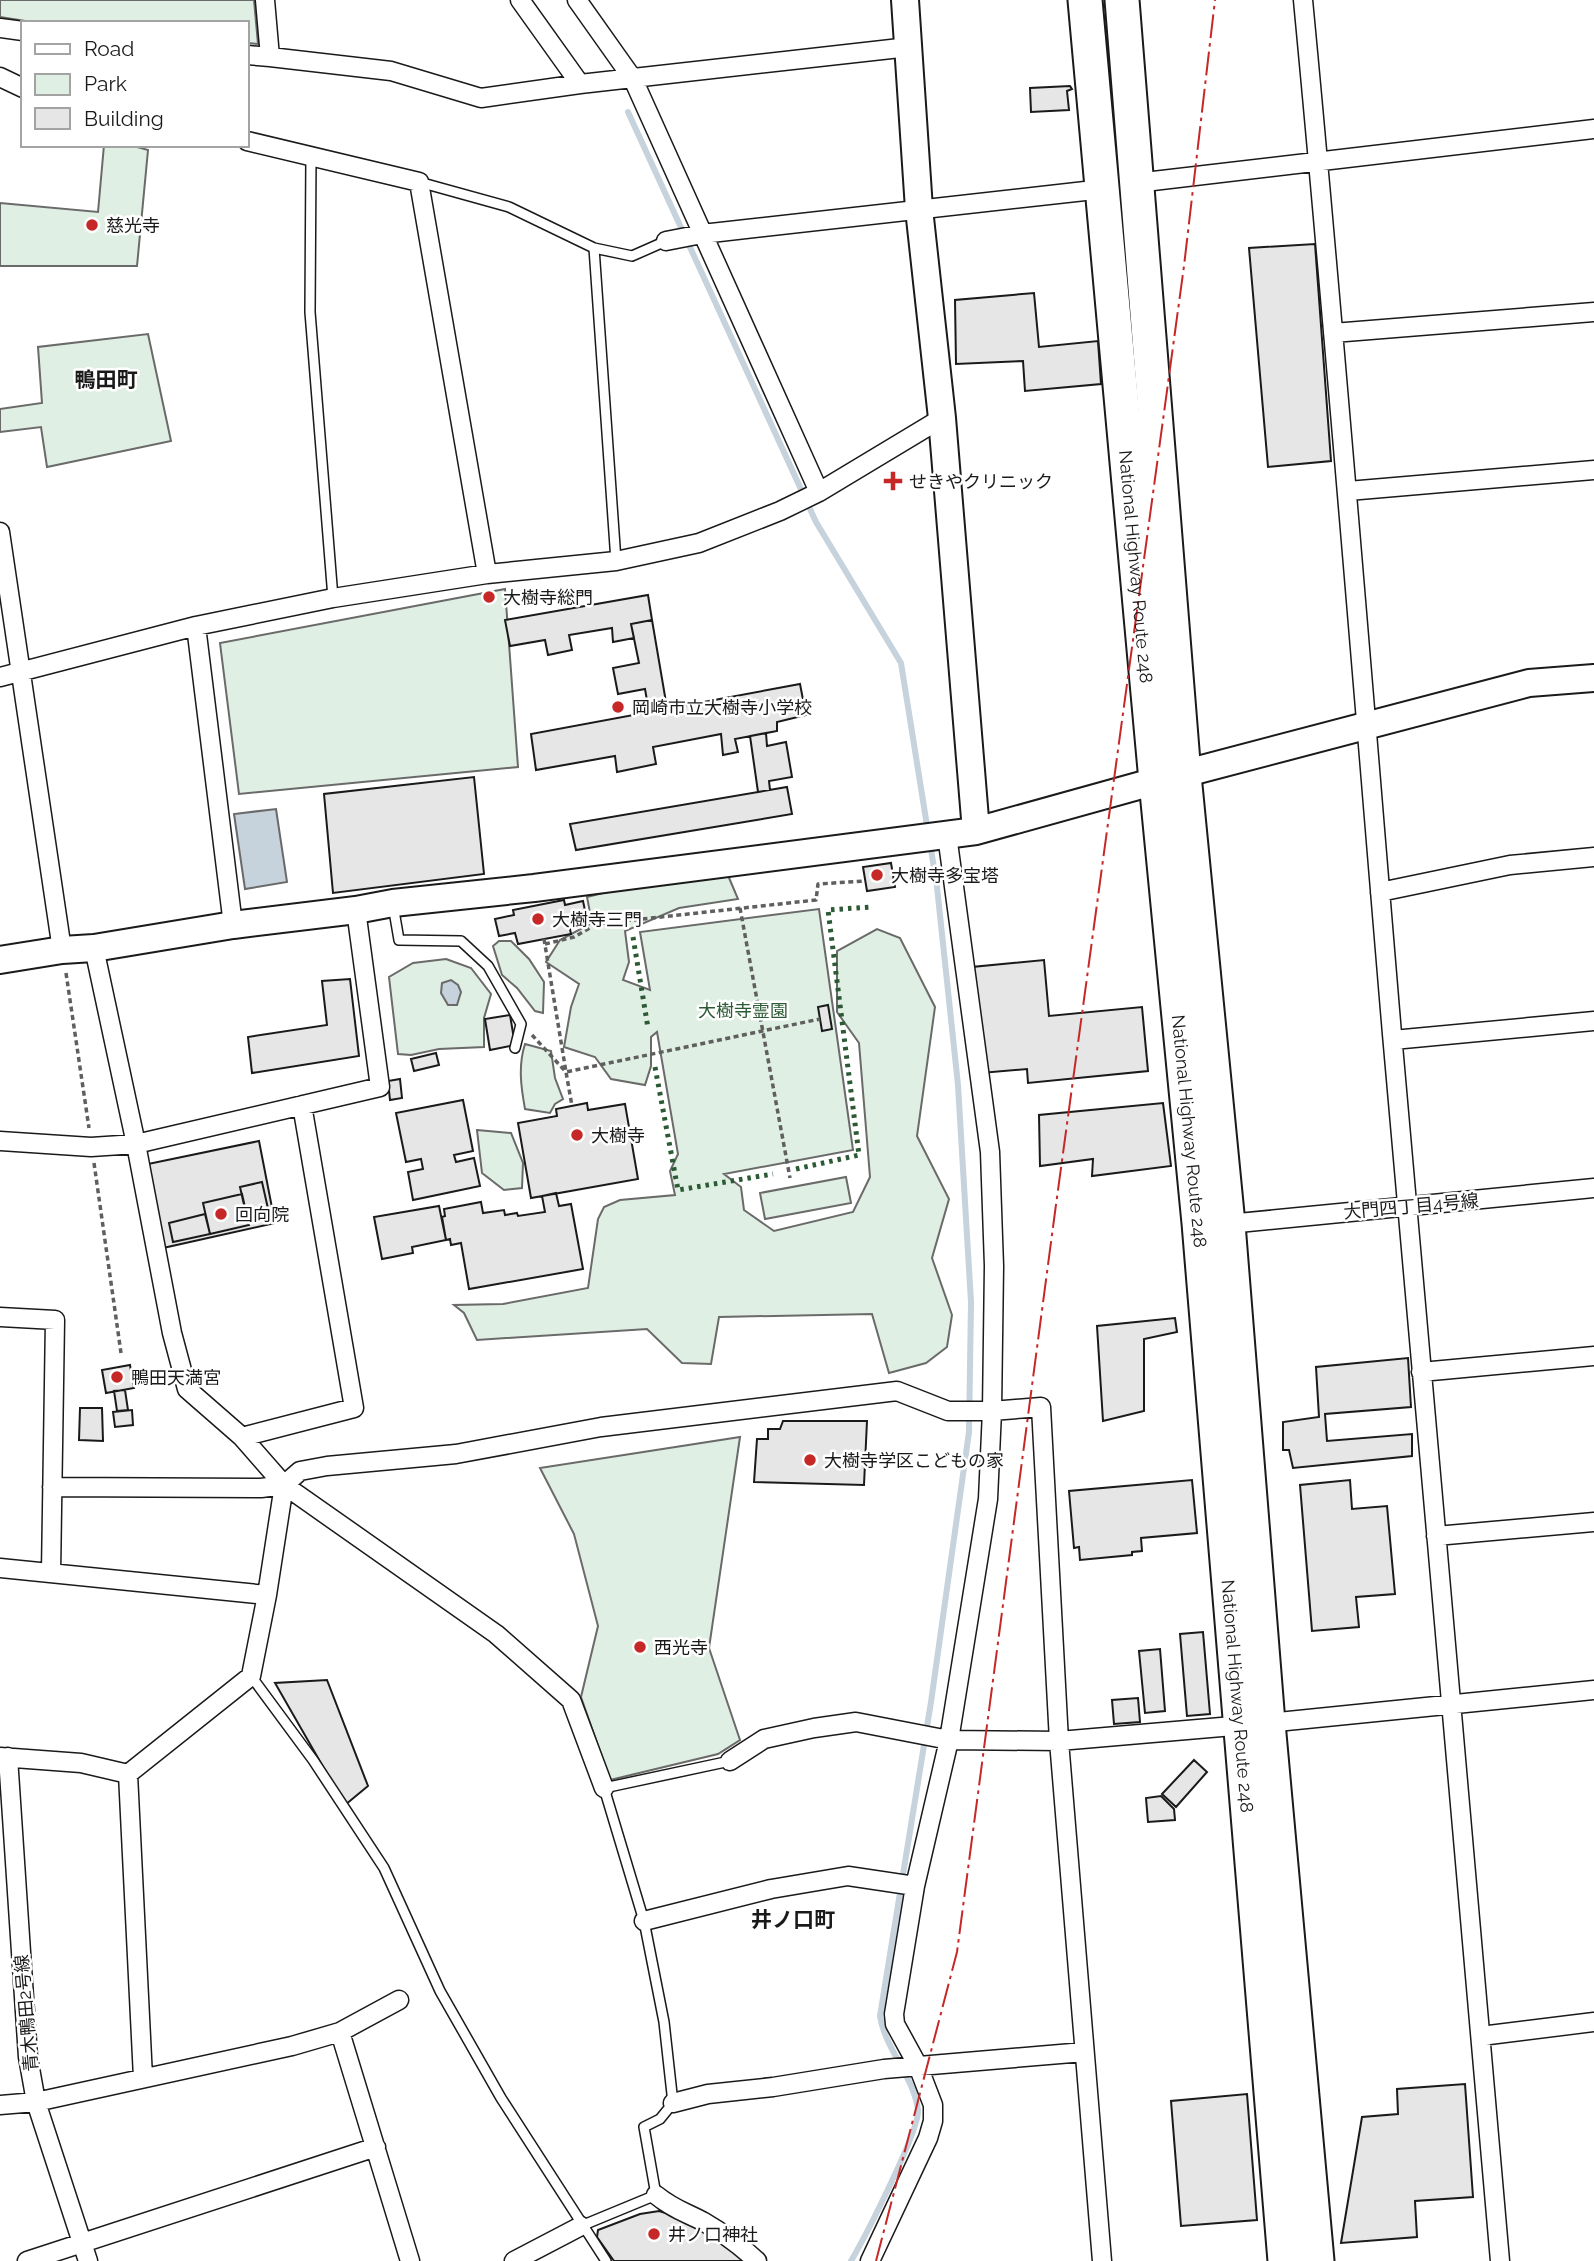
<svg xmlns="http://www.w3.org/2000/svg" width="1594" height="2261" font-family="Raleway,'Noto Sans JP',sans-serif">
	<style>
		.green { fill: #e0efe3; stroke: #6a6a6a; stroke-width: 2 }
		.water { fill: #c6d2dc; stroke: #6a6a6a; stroke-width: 2 }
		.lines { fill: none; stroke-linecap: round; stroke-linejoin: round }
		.stream { stroke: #c6d2dc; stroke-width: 6 }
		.building { fill: #e6e6e6; stroke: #1a1a1a; stroke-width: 2 }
		.lane-casing { stroke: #1a1a1a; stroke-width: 12 }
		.street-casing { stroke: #1a1a1a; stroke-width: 21 }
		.secondary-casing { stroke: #1a1a1a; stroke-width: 30 }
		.highway-casing { stroke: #1a1a1a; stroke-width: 37 }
		.path { stroke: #5f5f5f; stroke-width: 3.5; stroke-dasharray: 5 3.5; stroke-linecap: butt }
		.lane { stroke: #fff; stroke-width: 9 }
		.street { stroke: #fff; stroke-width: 18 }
		.secondary { stroke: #fff; stroke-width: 26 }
		.highway { stroke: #fff; stroke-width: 33 }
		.hedge { stroke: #2b5a34; stroke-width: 5; stroke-dasharray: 3.5 5; stroke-linecap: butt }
		.power { stroke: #c62828; stroke-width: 2; stroke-dasharray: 24 5 3.5 5; stroke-linecap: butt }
		.poi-dot { fill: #c62828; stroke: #fff; stroke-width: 2.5 }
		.labels { text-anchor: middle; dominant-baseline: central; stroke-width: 5; stroke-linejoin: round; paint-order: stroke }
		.poi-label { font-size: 18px; fill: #1a1a1a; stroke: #fff; text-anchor: start }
		.street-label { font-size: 18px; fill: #1a1a1a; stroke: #fff }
		.park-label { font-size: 18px; fill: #2b5a34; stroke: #fff }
		.quarter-label { font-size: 21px; font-weight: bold; fill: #1a1a1a; stroke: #fff }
	</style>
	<rect width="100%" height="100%" fill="#fff"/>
	<path class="green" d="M0,0H254L258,44L247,43V23H38L0,17Z
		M104,145H130L148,150L137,266H0V203L98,212Z
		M148,334L171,441L47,467L41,427L0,432V409L42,403L38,347Z
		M505,589L518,767L239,794L220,643Z
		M727,873L738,899L679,908L625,931L629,962L623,980L650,990L640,932L819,909L853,1150L724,1174L741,1187L744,1210L774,1231L853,1212L870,1177L859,1043L837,1012V951L877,929L900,938L935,1007L917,1136L949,1199L932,1258L952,1315L947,1347L926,1363L889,1373L872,1314L719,1317L711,1364L682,1363L647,1329L477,1340L464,1313L454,1305L503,1304L588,1288L598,1219L604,1207L620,1200L675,1195L670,1171L678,1154L657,1032L651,1037V1066L645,1085L611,1079L595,1057L564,1047L571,1007L579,984L546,962L560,940L592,923L587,897L643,883Z
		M499,941H511L529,959L544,982L543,1013L535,1011L517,988L502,975L493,946Z
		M446,959L471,968L491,994L484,1018V1047L439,1049L411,1055L398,1054L389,977L413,963Z
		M525,1044L551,1051L555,1078L563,1099L555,1104L550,1113L525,1109C521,1087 518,1066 525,1044Z
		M477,1130L511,1133L523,1163L522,1188L504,1190L482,1173Z
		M846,1177L851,1203L765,1219L760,1193Z
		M740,1437L709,1648L740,1740L718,1754L610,1780L581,1697L598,1626L574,1534L540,1468Z"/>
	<path class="water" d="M276,809L287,882L245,889L234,814Z
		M451,980L458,985L461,992L457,1005H448L441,993L442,983Z"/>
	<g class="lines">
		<path class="stream" d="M628,112L816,522L901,663L928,832
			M851,2261C864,2239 920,2130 918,2110C914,2077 885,2049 880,2016L931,1702L969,1432L971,1302L958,1085L937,887L930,843"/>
	</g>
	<path class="building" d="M1070,86L1072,89L1067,91L1069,110L1031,112L1030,88Z
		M1315,244L1331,461L1268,467L1249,248Z
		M1034,293L1039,347L1098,341L1101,384L1025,391L1023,361L956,364L955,300Z
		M648,595L652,620L631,624L634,638L613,642L612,628L569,635L572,650L548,655L545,640L510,646L505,620Z
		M652,620L667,708L649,712L645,689L618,694L613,668L639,663L631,624Z
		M800,684L806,715L777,722V731L735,739L738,752L723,755L721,734L653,747L656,764L617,772L615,756L536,770L531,734Z
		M766,733L767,746L786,742L792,777L769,781L770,790L758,792L750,736Z
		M474,777L484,874L333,893L324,794Z
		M787,787L792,814L576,850L570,824Z
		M891,863L895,887L867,891L863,867Z
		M564,900L565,905L583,901L587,920L569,924L571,934L518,944L515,933L499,936L495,919L514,915L513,910Z
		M1044,960L1049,1016L1142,1007L1148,1071L1028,1083L1027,1069L981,1073L972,967Z
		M350,979L359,1056L252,1073L248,1037L327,1025L322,981Z
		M828,1005L832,1029L822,1031L818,1007Z
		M510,1015L515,1045L490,1050L485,1019Z
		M436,1053L439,1065L414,1071L411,1059Z
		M400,1079L402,1098L390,1100L388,1081Z
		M463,1100L473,1151L454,1155L456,1162L474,1158L480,1186L413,1200L408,1172L423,1169L421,1159L406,1162L396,1113Z
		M587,1103L588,1110L625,1104L638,1179L531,1198L518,1123L557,1116L556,1109Z
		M1163,1103L1171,1166L1092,1176L1093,1159L1040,1166L1039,1115Z
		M259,1141L275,1223L163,1248L148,1164Z
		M262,1182L269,1213L247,1218L240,1187Z
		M556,1193L559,1206L571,1204L583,1269L469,1289L461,1243L451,1245L450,1239L446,1240L442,1217L445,1216L444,1209L481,1202L483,1213L504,1210L505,1215L517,1213L518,1216L545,1212L542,1196Z
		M242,1194L249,1225L210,1234L203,1203Z
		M439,1206L446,1240L412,1247L413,1253L382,1259L374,1217Z
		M205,1214L210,1234L173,1242L169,1223Z
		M1175,1318L1177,1332L1144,1339V1411L1103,1421L1097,1326Z
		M1408,1358L1411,1407L1325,1414L1327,1441L1412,1434V1456L1293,1468L1289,1450H1283V1422L1319,1417L1316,1367Z
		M130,1365L134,1388L106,1393L102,1370Z
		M125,1390L128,1410L117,1411L114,1391Z
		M80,1408H102L103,1441L79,1440Z
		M132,1410L133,1425L115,1427L113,1412Z
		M783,1421H867L864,1485L754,1482L757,1439H768V1429H780Z
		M1192,1480L1197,1533L1141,1538L1142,1551L1132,1552V1555L1080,1560L1079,1547L1074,1548L1069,1491Z
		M1350,1480L1352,1509L1387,1506L1395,1594L1356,1597L1359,1627L1312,1631L1300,1485Z
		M1203,1632L1210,1714L1187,1716L1180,1634Z
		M1160,1649L1165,1711L1145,1713L1139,1651Z
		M327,1680L368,1786L345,1805L275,1683Z
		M1138,1698L1140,1722L1114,1724L1112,1700Z
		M1194,1760L1207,1772L1176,1807L1162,1794Z
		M1161,1796L1174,1809L1175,1820L1148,1822L1146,1798Z
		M1465,2084L1473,2197L1415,2201L1417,2237L1341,2243L1362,2117L1398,2114L1397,2089Z
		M1247,2094L1257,2220L1181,2226L1171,2101Z
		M659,2211L682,2218L698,2226L746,2261H614L597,2237L598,2230L640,2214Z"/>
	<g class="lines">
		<defs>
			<path id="lane" d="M311,156L310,312L333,598
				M419,182L509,207L594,248L632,256L666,241
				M594,248L616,561
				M393,905L399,940L461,941L488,966L521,1024L515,1048
				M251,1676L313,1760L384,1868L440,1991L501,2098L606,2261
				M581,2226L656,2195L644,2127L660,2119L673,2103L664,2022L644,1921L604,1788L730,1761"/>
			<path id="street" d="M520,0L580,84
				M577,0L633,79L819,492
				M1303,0C1336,344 1363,689 1392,1034C1427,1443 1466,1852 1500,2261
				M0,28L23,31
				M247,55L270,57L265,0
				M270,57L391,71L481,98L580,84L909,47
				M0,77L23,88
				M247,141L419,182L487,574
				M1136,183L1594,129
				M666,241L702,234L1103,189
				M1333,333L1594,312
				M1348,491L1594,470
				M0,532L62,950
				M196,626L233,925
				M0,677L196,626L333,598L487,574L616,561L699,543L780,511L819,492L942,418
				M1380,892L1510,865L1594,857
				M94,948L136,1144L172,1333L187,1389L242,1437L284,1485L496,1634L571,1700L604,1788
				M1393,1040L1594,1021
				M0,1141L91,1147L136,1144L380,1087L356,910
				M1228,1224L1594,1188
				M0,1317L55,1320L51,1573
				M1421,1372L1594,1356
				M242,1437L354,1408L302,1105
				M52,1487L261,1488L284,1485L300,1471L327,1466L456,1454L601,1427L897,1391L948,1411H992L1041,1407L1059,1741L1102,2261
				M1436,1536L1594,1522
				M0,1568L267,1595
				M0,1757L81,1763L128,1774
				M8,1757L28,2057L36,2102L88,2261
				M730,1761L764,1739L814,1728L856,1722L949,1740L1059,1741L1268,1723L1594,1690
				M128,1774L251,1676L267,1595L284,1485
				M128,1774L143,2078
				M644,1921L771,1889L848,1876L915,1886
				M340,2032L410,2261
				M1481,2036L1594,2022
				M673,2103L708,2094L773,2087L884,2069L1084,2052
				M0,2105L36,2102L292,2046L340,2032L399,2000
				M656,2195C673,2209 685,2212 704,2222C723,2233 741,2246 757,2261
				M27,2261L376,2147
				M514,2261L581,2226
				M870,2261L928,2138L933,2121V2105L918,2066L895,2024L894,2014L915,1886L949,1740L988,1499L992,1411L994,1266L990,1152L947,835"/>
			<path id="secondary" d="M905,0L919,209L942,418L976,831
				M0,960L62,950L94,948L233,925L356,910L393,903L534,888L976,831L1156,781L1529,683L1594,678"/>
			<g id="highway">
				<path id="s1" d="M1085,0L1156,781L1199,1223L1285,2261"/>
				<path d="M1122,0L1184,775L1228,1224L1268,1723L1317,2261"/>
			</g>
		</defs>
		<use href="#lane" class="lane-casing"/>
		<use href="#street" class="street-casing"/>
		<use href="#secondary" class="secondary-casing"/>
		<use href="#highway" class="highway-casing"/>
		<path class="path" d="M740,908L790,1178
			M544,939L566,1072L820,1019
			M545,944L574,937L597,924L816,900L818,884L865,881
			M66,973L89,1128
			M532,1035L566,1072L572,1106
			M94,1163L121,1353"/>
		<use href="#lane" class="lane"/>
		<use href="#street" class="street"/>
		<use href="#secondary" class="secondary"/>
		<use href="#highway" class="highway"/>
		<path class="hedge" d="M633,937L648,1028
			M655,1067L678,1190L773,1174
			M796,1169L859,1155L828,910L871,907"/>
		<path class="power" d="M876,2261L957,1952L1055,1212L1184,266L1215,0"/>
	</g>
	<g class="poi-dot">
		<circle cx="92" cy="225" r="7"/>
		<path d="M889.5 470.5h7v7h7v7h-7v7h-7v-7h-7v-7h7z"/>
		<circle cx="489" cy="597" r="7"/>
		<circle cx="618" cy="707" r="7"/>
		<circle cx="877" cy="875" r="7"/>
		<circle cx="538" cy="919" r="7"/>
		<circle cx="577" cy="1135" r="7"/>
		<circle cx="221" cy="1214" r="7"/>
		<circle cx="117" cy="1377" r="7"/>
		<circle cx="810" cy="1460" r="7"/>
		<circle cx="640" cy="1647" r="7"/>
		<circle cx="654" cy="2234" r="7"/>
	</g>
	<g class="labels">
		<g class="poi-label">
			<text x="106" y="225">慈光寺</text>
			<text x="909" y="481">せきやクリニック</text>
			<text x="503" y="597">大樹寺総門</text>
			<text x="632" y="707">岡崎市立大樹寺小学校</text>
			<text x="891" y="875">大樹寺多宝塔</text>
			<text x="552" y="919">大樹寺三門</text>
			<text x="591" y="1135">大樹寺</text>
			<text x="235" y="1214">回向院</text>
			<text x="131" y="1377">鴨田天満宮</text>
			<text x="824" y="1460">大樹寺学区こどもの家</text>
			<text x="654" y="1647">西光寺</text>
			<text x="668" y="2234">井ノ口神社</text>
		</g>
		<g class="street-label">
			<text stroke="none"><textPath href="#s1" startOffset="569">National Highway Route 248</textPath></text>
			<text stroke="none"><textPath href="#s1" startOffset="1136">National Highway Route 248</textPath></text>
			<text transform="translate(1411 1206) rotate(-5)">大門四丁目4号線</text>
			<text stroke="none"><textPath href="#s1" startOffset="1703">National Highway Route 248</textPath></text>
			<text transform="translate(26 2013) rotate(-95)">青木鴨田2号線</text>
		</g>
		<g class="park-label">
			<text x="743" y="1010">大樹寺霊園</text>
		</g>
		<g class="quarter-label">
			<text x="106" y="379">鴨田町</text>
			<text x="793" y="1919">井ノ口町</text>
		</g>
	</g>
	<rect x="21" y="21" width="228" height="126" fill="#ffffff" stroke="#a3a3a3" stroke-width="2"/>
	<rect x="35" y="44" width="35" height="10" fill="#ffffff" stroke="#a3a3a3" stroke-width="2"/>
	<text x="84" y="56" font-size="21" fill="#1a1a1a">Road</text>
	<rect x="35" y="74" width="35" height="21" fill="#e0efe3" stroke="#a3a3a3" stroke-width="2"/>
	<text x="84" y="91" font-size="21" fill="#1a1a1a">Park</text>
	<rect x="35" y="108" width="35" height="21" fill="#e6e6e6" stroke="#a3a3a3" stroke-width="2"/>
	<text x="84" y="126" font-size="21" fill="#1a1a1a">Building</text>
</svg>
